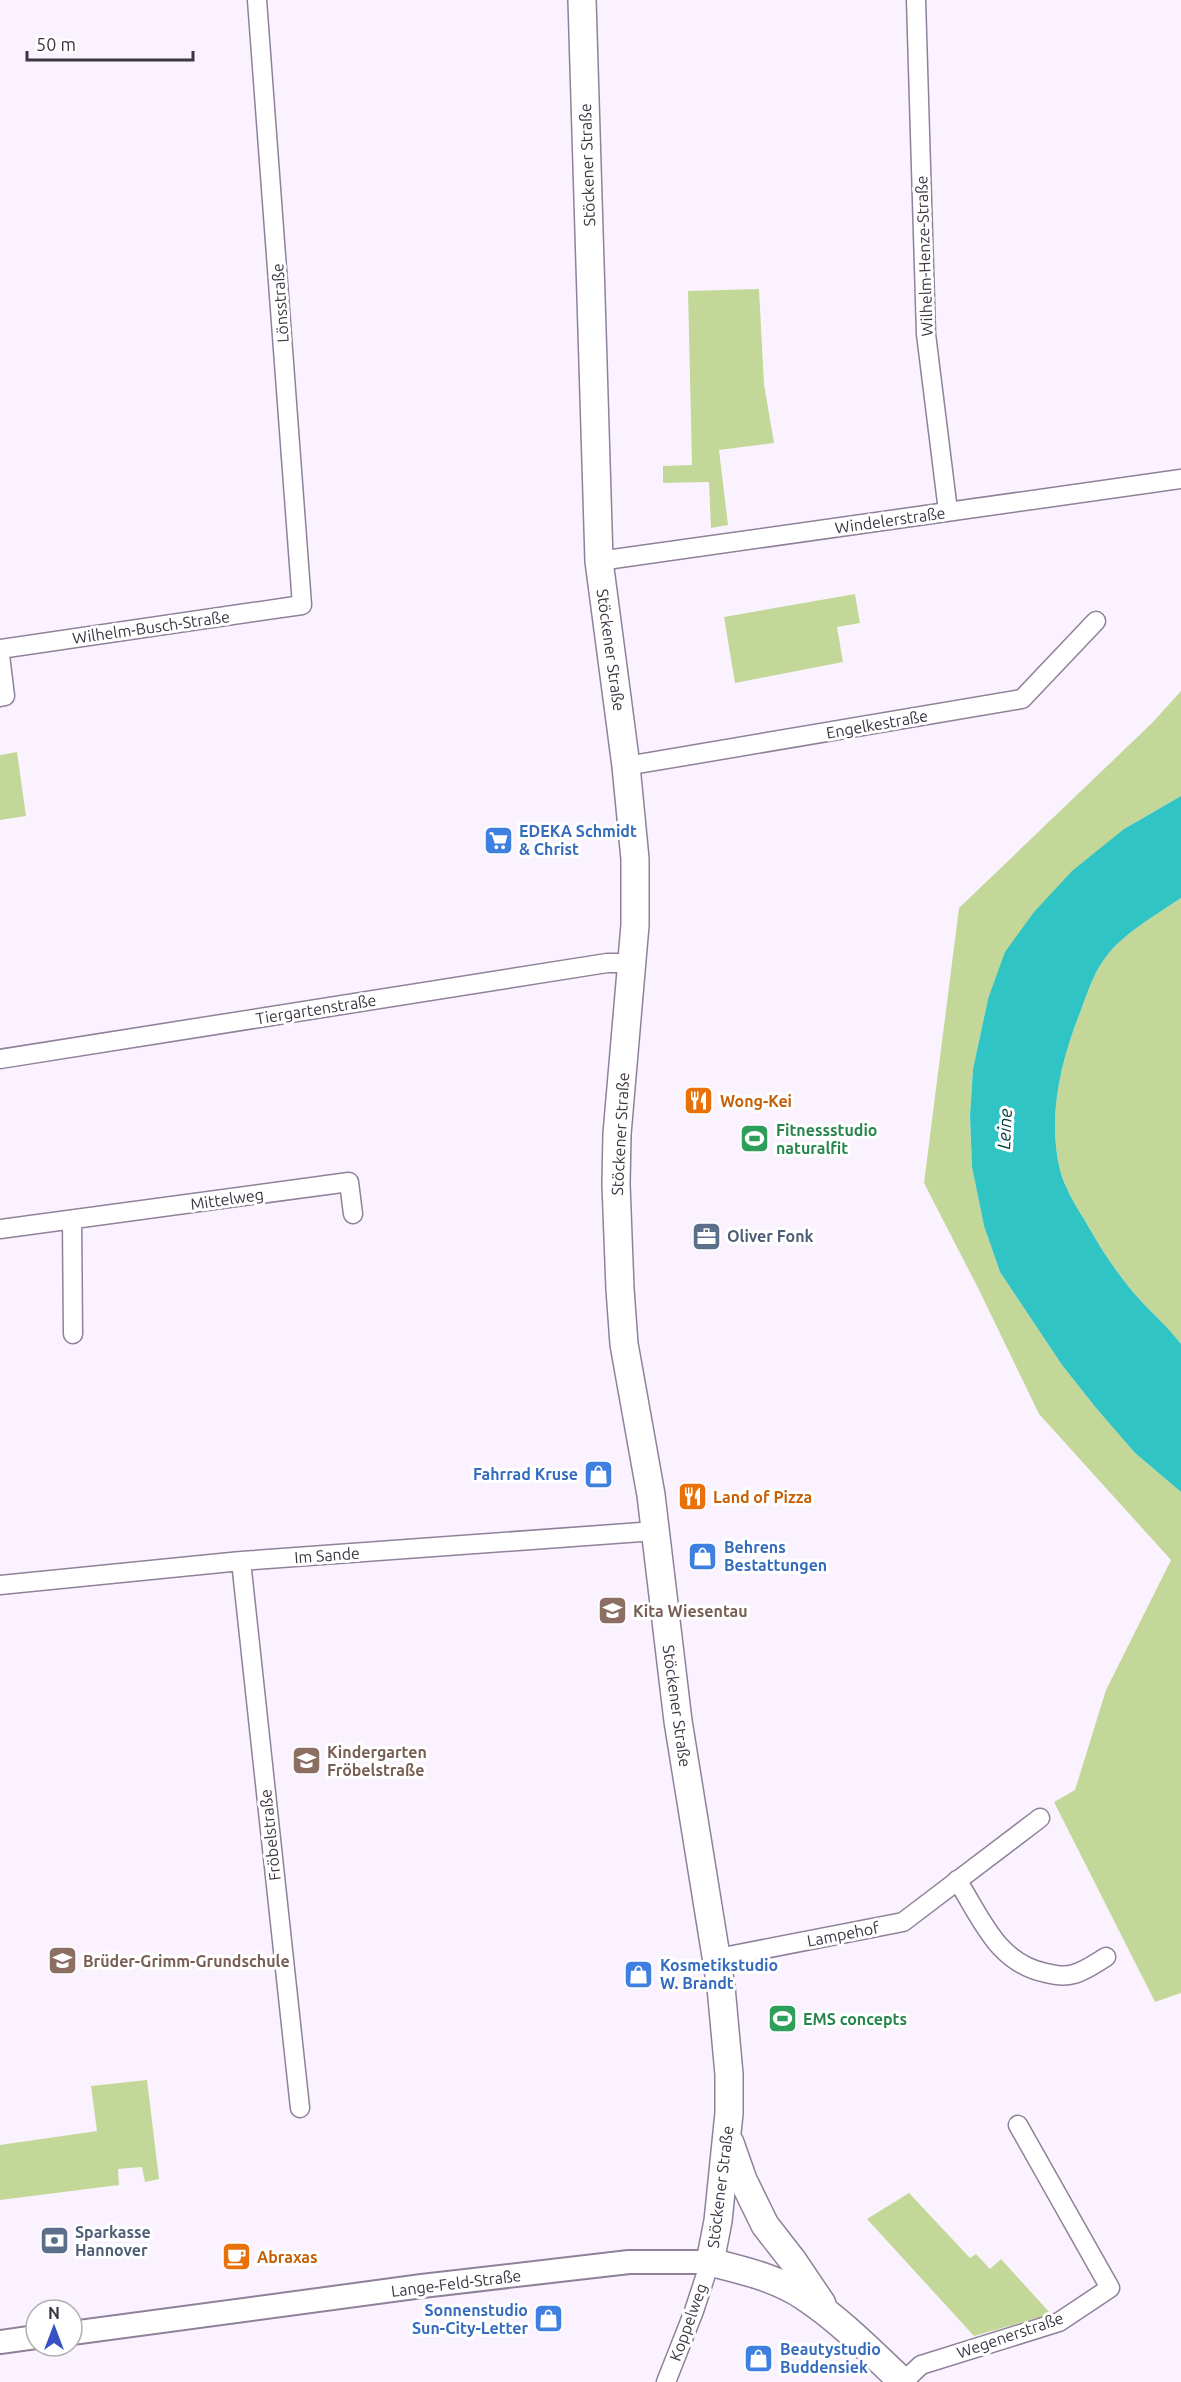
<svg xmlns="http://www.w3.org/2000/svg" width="1181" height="2382" font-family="Ubuntu,sans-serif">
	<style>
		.green { fill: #c3d898 }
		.water { fill: #31c4c5 }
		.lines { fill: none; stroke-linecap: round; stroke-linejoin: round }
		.minor-casing { stroke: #90809a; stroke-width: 21 }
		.tertiary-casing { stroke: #90809a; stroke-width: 26 }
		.secondary-casing { stroke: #90809a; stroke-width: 30 }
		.minor { stroke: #fff; stroke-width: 18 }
		.tertiary { stroke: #fff; stroke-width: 22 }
		.secondary { stroke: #fff; stroke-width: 27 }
		.labels { text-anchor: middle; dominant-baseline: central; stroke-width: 6; stroke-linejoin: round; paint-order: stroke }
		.street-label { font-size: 16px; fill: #3c3641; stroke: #fff }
		.shop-label { font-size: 16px; font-weight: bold; fill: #366cbe; stroke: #fff; text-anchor: start }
		.food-label { font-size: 16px; font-weight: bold; fill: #c56008; stroke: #fff; text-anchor: start }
		.leisure-label { font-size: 16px; font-weight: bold; fill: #27864d; stroke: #fff; text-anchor: start }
		.service-label { font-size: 16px; font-weight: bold; fill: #4e5e75; stroke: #fff; text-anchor: start }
		.education-label { font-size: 16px; font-weight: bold; fill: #785e54; stroke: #fff; text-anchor: start }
		.water-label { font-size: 18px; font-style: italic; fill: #004242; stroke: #fff }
	</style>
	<rect width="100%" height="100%" fill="#faf3ff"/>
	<path class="green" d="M759,289L764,384L774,443L719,450L728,525L711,528L709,482L663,483V466L692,465L688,291Z
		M855,594L860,623L837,627L843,662L735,683L724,617Z
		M1181,691V796L1124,829L988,999L973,1069L970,1116L972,1167L984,1226L1000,1272L1062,1365L1096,1408L1135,1453L1181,1492V1993L1155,2002L1054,1802L1075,1790L1106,1690L1171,1560L1039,1414L978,1288L924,1183L959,908L1152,723Z
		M17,752L26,816L0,820V755Z
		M1181,898V1344C1169,1328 1155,1316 1141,1301C1119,1277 1100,1248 1084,1219C1075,1205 1064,1186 1060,1170C1047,1116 1061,1060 1081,1010C1088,991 1095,969 1109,953C1126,932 1159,913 1181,898Z
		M147,2080L159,2179L145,2182L142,2167L118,2169L119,2185L0,2200V2145L97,2131L91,2086Z
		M909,2193L970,2258L976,2254L990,2269L1001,2259L1051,2314L974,2336L867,2219Z"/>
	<path class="water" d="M1181,796V898C1159,913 1126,932 1109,953C1095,969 1088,991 1081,1010C1061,1060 1047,1116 1060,1170C1064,1186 1075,1205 1084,1219C1100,1248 1119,1277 1141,1301C1155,1316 1169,1328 1181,1344V1492L1135,1453L1096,1408L1062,1365L1000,1272L984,1226L972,1167L970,1116L973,1069L988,999L1005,952L1034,912L1072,871L1124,829Z"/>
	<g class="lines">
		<defs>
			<path id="minor" d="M916,0L926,334L948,511
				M599,561L1181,479
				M0,649L302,605L257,0
				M0,655L5,696L0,697
				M626,766L1022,699L1096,621
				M0,1059L607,963H632
				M72,1220L73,1334
				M0,1229L349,1182L353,1214
				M241,1561L300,2108
				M0,1585L241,1561L655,1531
				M957,1880C982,1919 997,1963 1046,1973C1055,1975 1064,1977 1074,1974C1085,1971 1096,1963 1106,1957
				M718,1958L903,1922L1040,1818
				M666,2382L694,2311L710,2262
				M903,2382L921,2365L1059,2322L1110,2288L1018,2125"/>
			<path id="tertiary" d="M72,2333L422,2286L629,2262H710
				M0,2342L36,2337"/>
			<path id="secondary" d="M582,0L599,561L626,766L635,859V925L617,1134L616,1184L620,1289L624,1344L651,1495L678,1721L721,1987L729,2074V2113L718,2221L710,2262C742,2270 777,2278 805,2297C841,2321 872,2353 903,2382
				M730,2143L743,2180L765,2225L793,2261L822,2304"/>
		</defs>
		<use href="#minor" class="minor-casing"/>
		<use href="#tertiary" class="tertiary-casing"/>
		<use href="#secondary" class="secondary-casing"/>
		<use href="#minor" class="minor"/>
		<use href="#tertiary" class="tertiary"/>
		<use href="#secondary" class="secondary"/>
	</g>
	<defs>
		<symbol id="supermarket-square" viewBox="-11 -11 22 22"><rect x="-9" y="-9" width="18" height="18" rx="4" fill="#3f7fe0" stroke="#fff"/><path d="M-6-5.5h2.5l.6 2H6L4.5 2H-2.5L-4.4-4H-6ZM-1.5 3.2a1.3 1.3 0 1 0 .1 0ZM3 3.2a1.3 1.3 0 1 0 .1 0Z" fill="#fff"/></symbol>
		<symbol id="restaurant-square" viewBox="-11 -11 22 22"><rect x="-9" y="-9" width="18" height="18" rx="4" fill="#e8710a" stroke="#fff"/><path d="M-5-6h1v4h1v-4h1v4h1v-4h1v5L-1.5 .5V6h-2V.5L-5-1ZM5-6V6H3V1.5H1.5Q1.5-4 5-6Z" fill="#fff"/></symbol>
		<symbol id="stadium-square" viewBox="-11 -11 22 22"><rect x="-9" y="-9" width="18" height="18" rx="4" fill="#2e9e5b" stroke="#fff"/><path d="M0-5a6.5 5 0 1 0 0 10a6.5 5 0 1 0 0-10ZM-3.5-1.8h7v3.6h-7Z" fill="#fff"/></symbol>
		<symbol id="office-square" viewBox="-11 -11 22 22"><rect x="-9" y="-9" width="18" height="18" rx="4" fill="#5c6f8a" stroke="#fff"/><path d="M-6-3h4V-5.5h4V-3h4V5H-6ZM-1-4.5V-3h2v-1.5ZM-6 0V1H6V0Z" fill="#fff"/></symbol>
		<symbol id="shop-square" viewBox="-11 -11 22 22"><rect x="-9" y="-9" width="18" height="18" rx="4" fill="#3f7fe0" stroke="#fff"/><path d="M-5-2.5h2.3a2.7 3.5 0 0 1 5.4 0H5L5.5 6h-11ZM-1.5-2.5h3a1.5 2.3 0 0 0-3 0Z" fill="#fff"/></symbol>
		<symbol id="school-square" viewBox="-11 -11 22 22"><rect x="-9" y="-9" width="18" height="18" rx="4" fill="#8d6e63" stroke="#fff"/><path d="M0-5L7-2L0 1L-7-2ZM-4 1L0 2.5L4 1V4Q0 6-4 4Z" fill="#fff"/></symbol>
		<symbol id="bank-square" viewBox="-11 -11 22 22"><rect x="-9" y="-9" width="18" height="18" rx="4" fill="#5c6f8a" stroke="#fff"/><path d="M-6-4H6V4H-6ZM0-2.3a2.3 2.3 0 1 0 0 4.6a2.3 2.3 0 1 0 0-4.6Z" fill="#fff"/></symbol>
		<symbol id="cafe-square" viewBox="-11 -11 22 22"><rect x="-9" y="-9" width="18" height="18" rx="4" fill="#e8710a" stroke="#fff"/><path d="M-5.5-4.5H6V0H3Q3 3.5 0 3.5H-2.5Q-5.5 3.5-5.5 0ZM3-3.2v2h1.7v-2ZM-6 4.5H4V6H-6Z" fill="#fff"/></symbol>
	</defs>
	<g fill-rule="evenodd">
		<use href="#supermarket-square" x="482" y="824" width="33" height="33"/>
		<use href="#restaurant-square" x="682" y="1084" width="33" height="33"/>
		<use href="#stadium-square" x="738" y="1122" width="33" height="33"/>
		<use href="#office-square" x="690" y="1220" width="33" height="33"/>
		<use href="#shop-square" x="582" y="1458" width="33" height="33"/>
		<use href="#restaurant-square" x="676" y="1480" width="33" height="33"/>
		<use href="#shop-square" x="686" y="1540" width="33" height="33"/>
		<use href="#school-square" x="596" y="1594" width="33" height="33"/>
		<use href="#school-square" x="290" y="1744" width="33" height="33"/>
		<use href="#school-square" x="46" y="1944" width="33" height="33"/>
		<use href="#shop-square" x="622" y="1958" width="33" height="33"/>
		<use href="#stadium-square" x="766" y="2002" width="33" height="33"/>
		<use href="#bank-square" x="38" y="2224" width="33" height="33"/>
		<use href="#cafe-square" x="220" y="2240" width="33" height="33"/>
		<use href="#shop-square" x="532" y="2302" width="33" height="33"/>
		<use href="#shop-square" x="742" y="2342" width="33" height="33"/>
	</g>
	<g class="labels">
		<g class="street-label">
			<text transform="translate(587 165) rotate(-92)">Stöckener Straße</text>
			<text transform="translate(924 256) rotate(-92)">Wilhelm-Henze-Straße</text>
			<text transform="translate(280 303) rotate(-94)">Lönsstraße</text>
			<text transform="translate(890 520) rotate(-8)">Windelerstraße</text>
			<text transform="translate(151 627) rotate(-8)">Wilhelm-Busch-Straße</text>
			<text transform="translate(611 650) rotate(82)">Stöckener Straße</text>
			<text transform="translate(877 724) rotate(-10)">Engelkestraße</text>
			<text transform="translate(316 1009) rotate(-9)">Tiergartenstraße</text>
			<text transform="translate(620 1134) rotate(-87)">Stöckener Straße</text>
			<text transform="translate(227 1199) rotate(-8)">Mittelweg</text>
			<text transform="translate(327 1555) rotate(-4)">Im Sande</text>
			<text transform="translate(677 1706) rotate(82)">Stöckener Straße</text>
			<text transform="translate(270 1835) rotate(-96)">Fröbelstraße</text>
			<text transform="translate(843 1934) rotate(-11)">Lampehof</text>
			<text transform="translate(720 2187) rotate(-83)">Stöckener Straße</text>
			<text transform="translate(456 2283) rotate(-7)">Lange-Feld-Straße</text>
			<text transform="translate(688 2322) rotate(-70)">Koppelweg</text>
			<text transform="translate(1010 2335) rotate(-19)">Wegenerstraße</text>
		</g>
		<g class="shop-label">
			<text x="519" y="831">EDEKA Schmidt<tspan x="519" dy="18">&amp; Christ</tspan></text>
			<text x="578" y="1474" text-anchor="end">Fahrrad Kruse</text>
			<text x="724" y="1547">Behrens<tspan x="724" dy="18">Bestattungen</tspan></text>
			<text x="660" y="1965">Kosmetikstudio<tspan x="660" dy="18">W. Brandt</tspan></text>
			<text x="528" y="2310" text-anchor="end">Sonnenstudio<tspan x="528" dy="18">Sun-City-Letter</tspan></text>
			<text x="780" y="2349">Beautystudio<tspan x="780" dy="18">Buddensiek</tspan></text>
		</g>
		<g class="food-label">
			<text x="720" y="1101">Wong-Kei</text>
			<text x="713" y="1497">Land of Pizza</text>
			<text x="257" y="2257">Abraxas</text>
		</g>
		<g class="leisure-label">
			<text x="776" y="1130">Fitnessstudio<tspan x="776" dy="18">naturalfit</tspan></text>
			<text x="803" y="2019">EMS concepts</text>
		</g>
		<g class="service-label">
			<text x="727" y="1236">Oliver Fonk</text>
			<text x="75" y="2232">Sparkasse<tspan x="75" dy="18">Hannover</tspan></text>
		</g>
		<g class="education-label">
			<text x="633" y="1611">Kita Wiesentau</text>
			<text x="327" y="1752">Kindergarten<tspan x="327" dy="18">Fröbelstraße</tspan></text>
			<text x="83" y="1961">Brüder-Grimm-Grundschule</text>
		</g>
		<g class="water-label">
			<text transform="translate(1004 1129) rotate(-87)">Leine</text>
		</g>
	</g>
	<g transform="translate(54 2328)"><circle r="28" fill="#ffffff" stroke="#b1afb3" stroke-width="1.5"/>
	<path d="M0-4.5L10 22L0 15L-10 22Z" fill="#3752c4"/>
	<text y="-9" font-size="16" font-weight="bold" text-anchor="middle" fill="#3c3641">N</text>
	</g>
	<path d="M27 51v9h166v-9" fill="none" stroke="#3c3641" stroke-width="3"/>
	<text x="36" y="51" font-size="18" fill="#3c3641" stroke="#ffffff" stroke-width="4.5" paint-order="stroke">50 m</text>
</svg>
